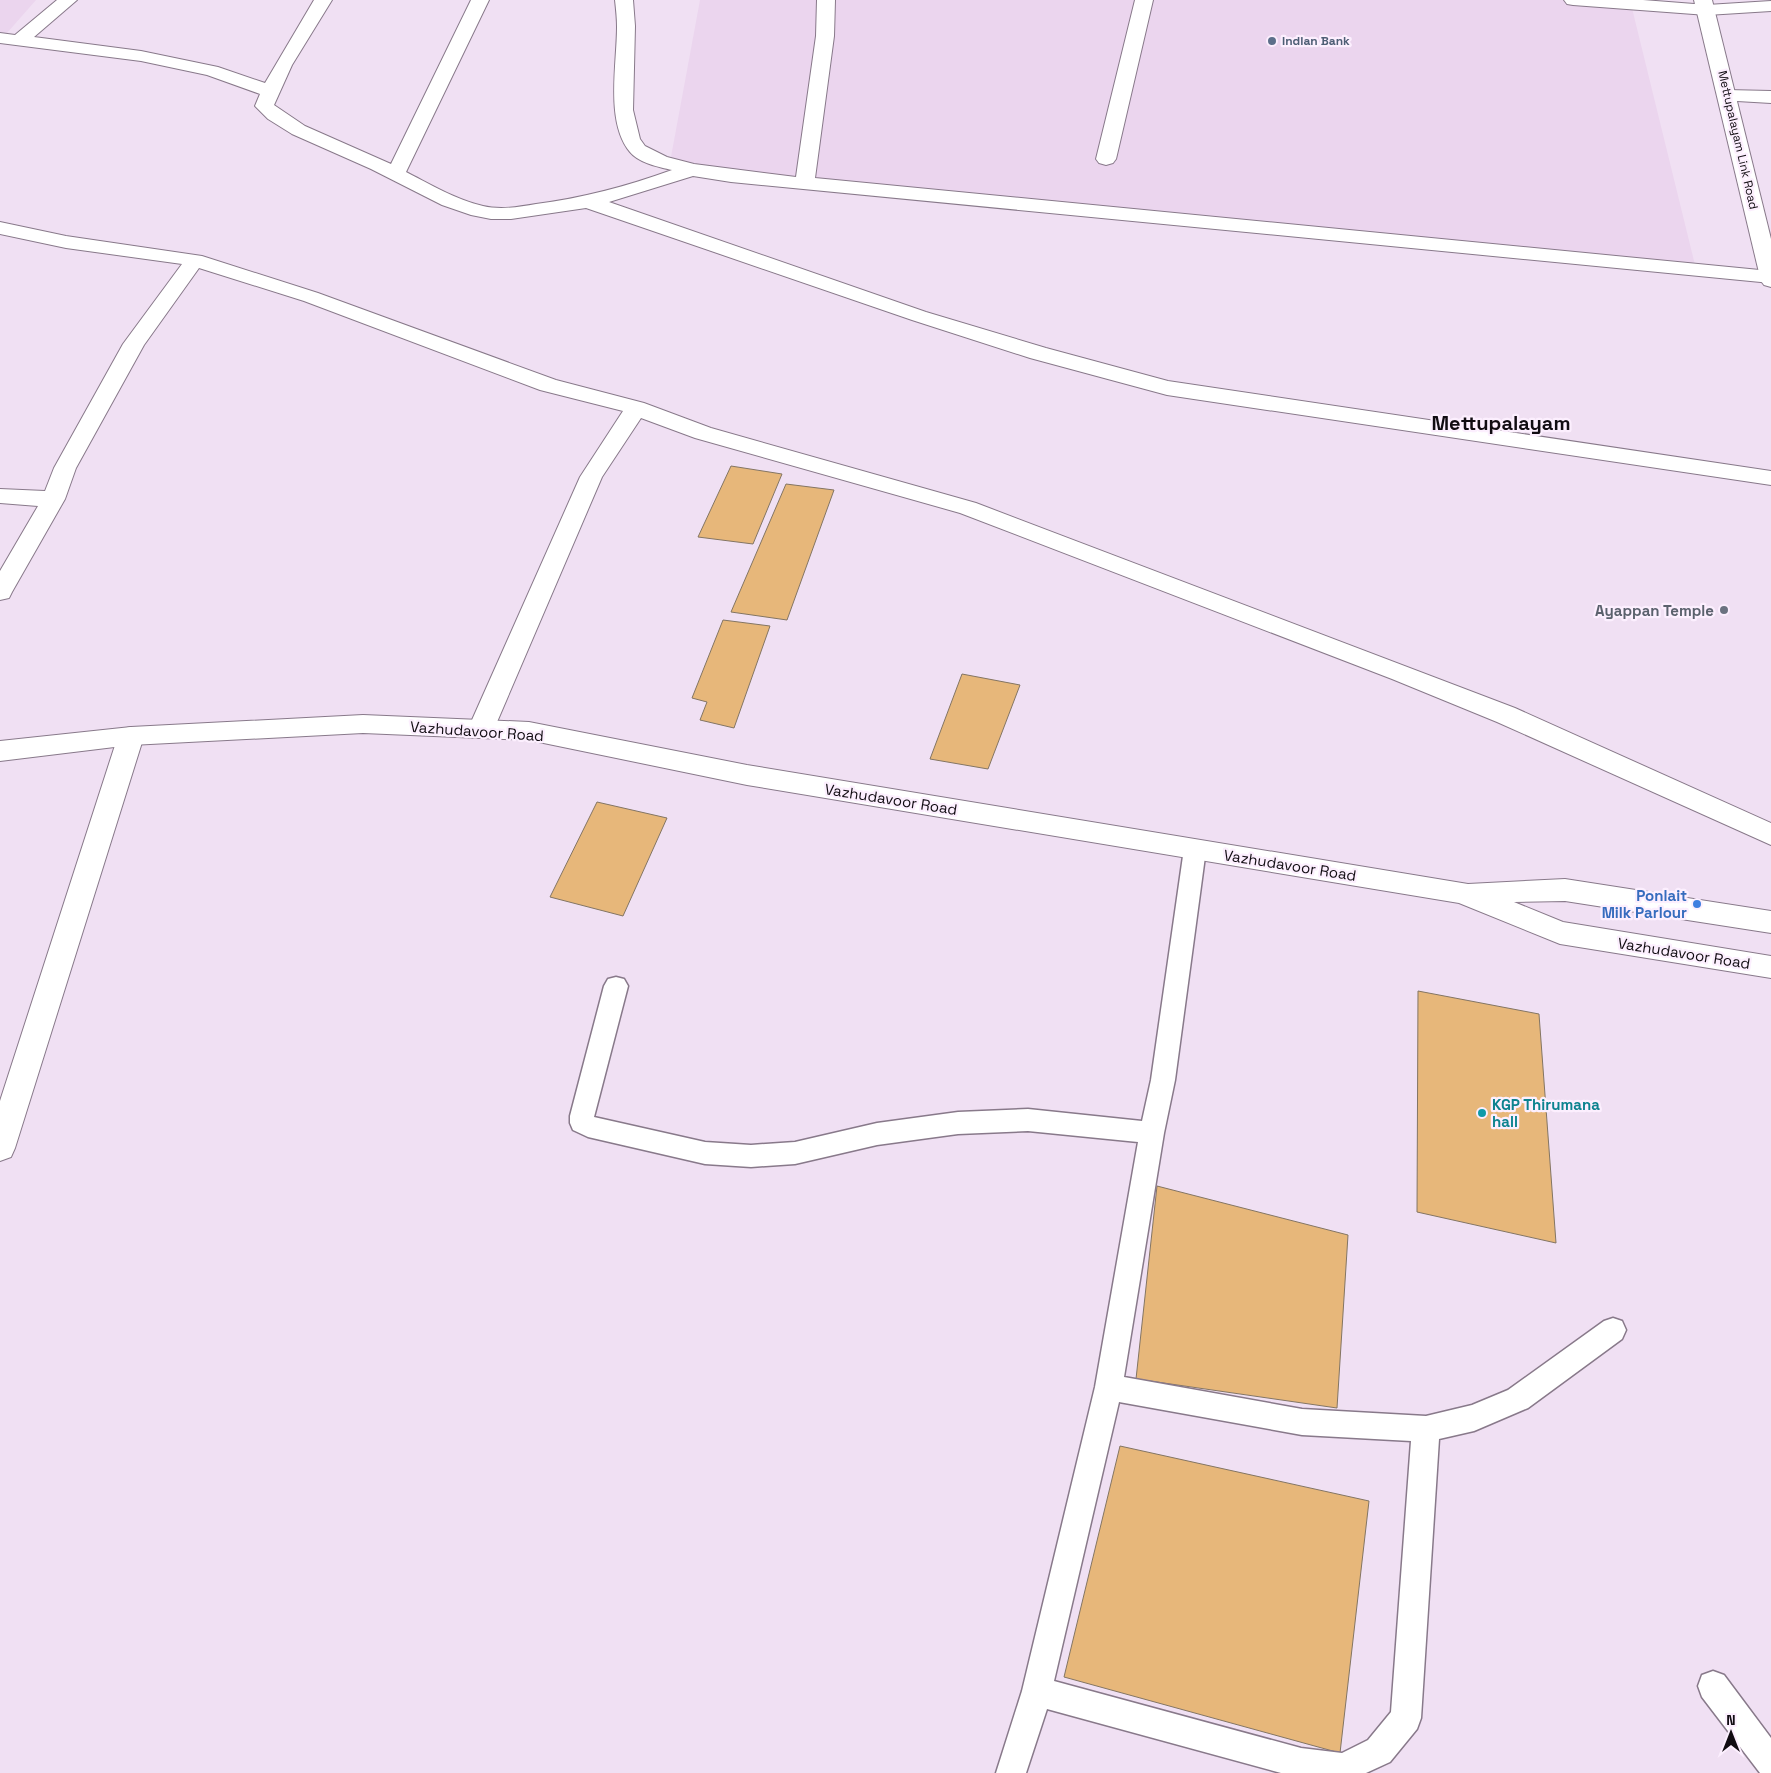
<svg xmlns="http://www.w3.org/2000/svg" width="1771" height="1773" font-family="'Space Grotesk',sans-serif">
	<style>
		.built { fill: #ebd5ee }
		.building { fill: #e7b77a; stroke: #837563 }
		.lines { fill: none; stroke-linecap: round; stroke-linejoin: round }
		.lane-casing { stroke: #88798a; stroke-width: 3 }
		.street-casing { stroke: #88798a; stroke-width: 2 }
		.secondary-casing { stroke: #88798a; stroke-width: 2 }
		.primary-casing { stroke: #88798a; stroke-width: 2 }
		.lane { fill: #fff; fill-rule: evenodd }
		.street { fill: #fff; fill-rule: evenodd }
		.secondary { fill: #fff; fill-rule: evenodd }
		.primary { fill: #fff; fill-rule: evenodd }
		.service-dot { fill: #5c6f8a; stroke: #fceffe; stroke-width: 2 }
		.worship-dot { fill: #6b7280; stroke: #fceffe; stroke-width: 2 }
		.shop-dot { fill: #3f7fe0; stroke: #fceffe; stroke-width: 2 }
		.culture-dot { fill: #0f9aa8; stroke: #fceffe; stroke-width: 2 }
		.labels { text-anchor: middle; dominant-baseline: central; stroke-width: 4.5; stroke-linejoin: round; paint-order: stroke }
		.far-service-label { font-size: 12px; font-weight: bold; fill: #4e5e75; stroke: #fceffe; text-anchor: start }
		.far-street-label { font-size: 12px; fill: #110c12; stroke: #fceffe }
		.worship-label { font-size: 15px; font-weight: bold; fill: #5b616d; stroke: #fceffe; text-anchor: end }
		.street-label { font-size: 15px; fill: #110c12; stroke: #fceffe }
		.shop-label { font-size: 15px; font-weight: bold; fill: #366cbe; stroke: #fceffe; text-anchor: end }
		.culture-label { font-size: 15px; font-weight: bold; fill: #0d838f; stroke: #fceffe; text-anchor: start }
		.district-label { font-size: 20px; font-weight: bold; fill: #110c12; stroke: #fceffe }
	</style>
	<rect width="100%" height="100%" fill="#f0e0f3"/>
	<path class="built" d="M0,0H36L0,41Z
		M700,0H1630L1696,269L668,173Z"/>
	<path class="building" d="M731,466L782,474L753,544L698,537Z
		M786,484L834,490L787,620L731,612Z
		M723,620L770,626L734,728L700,720L707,702L692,698Z
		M962,674L1020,685L988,769L930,759Z
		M597,802L667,818L623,916L550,897Z
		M1418,991L1539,1014L1556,1243L1417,1212Z
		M1157,1186L1348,1235L1337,1408L1136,1379Z
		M1120,1446L1369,1501L1340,1753L1064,1677Z"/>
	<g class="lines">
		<defs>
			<path id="lane" d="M1195,841L1203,843L1206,849L1175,1080L1164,1133L1124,1377L1302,1409L1426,1416L1472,1405L1508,1390L1604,1321L1613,1318L1622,1321L1626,1330L1622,1339L1528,1408L1474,1431L1439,1439L1421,1718L1417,1729L1390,1762L1366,1773H1281L1047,1709L1026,1773H996L1022,1691L1095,1387L1138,1142L1028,1131L958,1134L877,1145L795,1164L751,1167L705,1164L588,1137L573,1130L570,1123V1116L604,986L608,979L616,977L624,979L628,986L594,1117L705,1142L751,1145L795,1142L877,1123L958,1112L1028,1109L1142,1121L1151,1080L1184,849L1187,843ZM1119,1402L1302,1435L1411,1441L1391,1712L1368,1740L1342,1753L1301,1748L1054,1681Z
				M1713,1671L1724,1675L1771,1738V1773H1760L1702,1697L1698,1686L1702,1675Z"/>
			<path id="street" d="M57,0H77L34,37L141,51L218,67L265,83L314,0H332L292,65L274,105L305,126L391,164L471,0H489L406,172C430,184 456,200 483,206C500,210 519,207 536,204C583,198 628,186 672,170C659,167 639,163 630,152C605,122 617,64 617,27C617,18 616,9 615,0H633L635,26L633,110L640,139L645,146L667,157L694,164L796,177L816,36L817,0H835L834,36L815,178L1770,271L1771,283L731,182L693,176L609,202L926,312L1046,348L1168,381L1771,471V485L1167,395L1030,358L912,320L586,208L511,219H491L471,215L442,205L371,169L292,134L268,119L255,106L260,94L207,75L141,61L0,43V33L15,35Z
				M1135,0H1153L1116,159L1113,163L1106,165L1099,163L1096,159Z
				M1564,0H1643L1707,5L1771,1V11L1707,15L1573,5L1567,4Z
				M1727,90L1771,91V103L1720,100L1718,96L1720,92Z
				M0,222L66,236L202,256L318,293L556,380L644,403L711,428L976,503L1515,708L1771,823V845L1497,722L1392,679L960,513L695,438L641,418L602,477L494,729L490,736L481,738L472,736L468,729L580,477L623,411L540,390L304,301L199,268L144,345L76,468L65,499L12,592L9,598L0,600V571L38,506L0,503V489L45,491L54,468L123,344L182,264L66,248L0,234Z
				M131,727L140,729L144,736L15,1148L11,1157L0,1161V1101L118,736L122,729Z"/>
			<path id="secondary" d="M1694,0H1712L1771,239V287L1764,285L1761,281Z"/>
			<path id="primary" d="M363,715L529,722L747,765L1468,884L1565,879L1771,911V933L1565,901L1514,902L1563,922L1771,956V978L1560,944L1459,903L747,785L529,740L363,733L131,745L0,761V741L131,727Z"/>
		</defs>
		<use href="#lane" class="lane-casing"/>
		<use href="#street" class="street-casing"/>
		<use href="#secondary" class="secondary-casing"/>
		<use href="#primary" class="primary-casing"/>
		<use href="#lane" class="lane"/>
		<use href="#street" class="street"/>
		<use href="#secondary" class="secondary"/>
		<use href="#primary" class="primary"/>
	</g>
	<circle class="service-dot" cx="1272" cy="41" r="5"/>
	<circle class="worship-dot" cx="1724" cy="610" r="5"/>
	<circle class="shop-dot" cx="1697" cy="904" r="5"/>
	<circle class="culture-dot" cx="1482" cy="1113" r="5"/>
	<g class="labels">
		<g class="far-service-label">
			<text x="1282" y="41">Indian Bank</text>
		</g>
		<g class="far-street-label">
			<text transform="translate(1738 140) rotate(77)">Mettupalayam Link Road</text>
		</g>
		<g class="worship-label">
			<text x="1714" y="610">Ayappan Temple</text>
		</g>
		<g class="street-label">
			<text transform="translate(477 731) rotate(4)">Vazhudavoor Road</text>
			<text transform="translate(891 799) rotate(9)">Vazhudavoor Road</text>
			<text transform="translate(1290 865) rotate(9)">Vazhudavoor Road</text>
			<text transform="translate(1684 953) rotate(9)">Vazhudavoor Road</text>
		</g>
		<g class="shop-label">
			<text x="1687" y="895">Ponlait<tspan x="1687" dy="17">Milk Parlour</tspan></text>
		</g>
		<g class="culture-label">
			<text x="1492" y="1104">KGP Thirumana<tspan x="1492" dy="17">hall</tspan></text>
		</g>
		<g class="district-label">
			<text x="1501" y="423">Mettupalayam</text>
		</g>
	</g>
	<g transform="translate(1731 1733)" stroke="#fceffe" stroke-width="4" paint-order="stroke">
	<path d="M0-4L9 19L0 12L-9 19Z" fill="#110c12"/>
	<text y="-8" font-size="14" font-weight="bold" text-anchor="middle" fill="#110c12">N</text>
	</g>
</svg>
